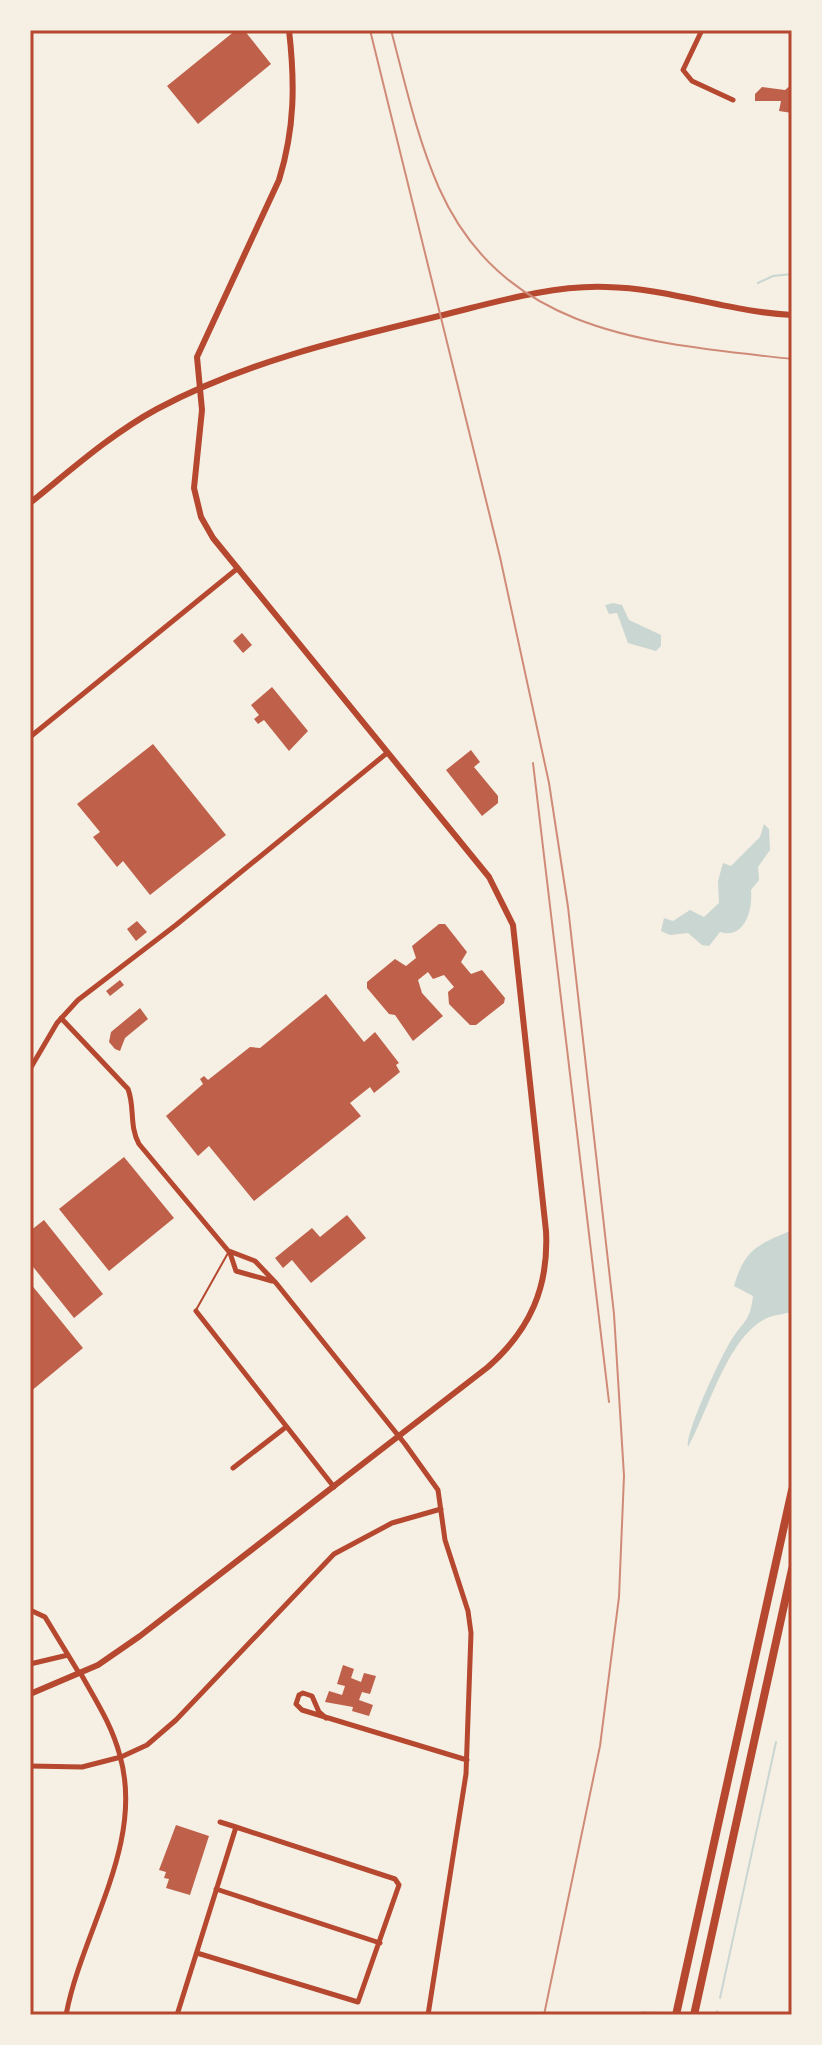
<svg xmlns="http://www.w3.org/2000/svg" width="822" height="2045" font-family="Helvetica,sans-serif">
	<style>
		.water { fill: #c9d6d2 }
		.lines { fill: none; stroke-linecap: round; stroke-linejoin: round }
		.stream { stroke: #c9d6d2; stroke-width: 2 }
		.building { fill: #bf614a }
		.service { stroke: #b5482f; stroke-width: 2 }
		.minor { stroke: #b5482f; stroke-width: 5 }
		.tertiary { stroke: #b5482f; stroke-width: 6 }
		.trunk { stroke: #b5482f; stroke-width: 8 }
		.tram { stroke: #cf8b77; stroke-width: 2 }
		.rail { stroke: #cf8b77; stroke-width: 2 }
		.neatline { fill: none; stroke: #b5482f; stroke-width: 3 }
	</style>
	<rect width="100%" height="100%" fill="#f6efe4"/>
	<path class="water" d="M613,603L622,605L629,620L661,635V646L656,651L628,643L617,613L609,614L605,605Z
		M764,824L769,829L770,850L758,867L759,880L751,890C753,909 745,940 720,932L709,946L702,945L688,933L670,935L661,931L664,918L673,921L690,910L704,917L719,903L718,881L723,863L731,866L760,837Z
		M792,1230V1312C784,1314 774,1315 767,1318C727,1337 709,1410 688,1447C685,1433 722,1354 732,1339C744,1320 750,1322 753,1296L734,1286C745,1248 758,1245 792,1230Z"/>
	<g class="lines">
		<path class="stream" d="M758,283L773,276L792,274
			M720,1998L776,1742
			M640,2015L642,2012L661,2013
			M717,2015V2011"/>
	</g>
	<path class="building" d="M236,30H244L271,64L198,124L167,86Z
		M792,84V113L779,111L781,101H755V94L762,87L785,90Z
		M242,633L252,645L243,653L233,641Z
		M272,687L308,731L289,751L264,720L258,724L254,719L259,715L251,705Z
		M153,744L226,835L150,895L123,861L117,867L93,837L100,832L77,804Z
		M471,750L480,762L474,767L498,796V803L482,816L446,770Z
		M137,921L147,932L136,941L127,929Z
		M439,924H445L467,952L461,962L471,974L482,970L505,998L504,1003L476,1025H470L449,1004L448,992L454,987L444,975L433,979L428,972L418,980L422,993L443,1016L413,1041L395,1015L389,1014L367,988V982L395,959L406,966L416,958L412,946Z
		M120,980L124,985L110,996L106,991Z
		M326,994L364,1042L375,1032L399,1063L396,1065L400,1072L374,1093L370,1087L350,1103L361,1116L254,1201L209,1146L198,1156L166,1116L203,1084L200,1079L204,1076L208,1080L250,1047L260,1048Z
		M140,1008L148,1019L125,1038L120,1051L115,1049L109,1042L111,1032Z
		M124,1157L174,1218L109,1271L59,1209Z
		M347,1215L366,1238L311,1283L292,1260L283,1268L275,1258L312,1228L320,1237Z
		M44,1220L103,1294L74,1318L30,1263V1231Z
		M30,1283L83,1348L30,1392Z
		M343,1665L354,1669L351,1678L361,1682L364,1673L376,1676L370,1694L362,1692L359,1700L373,1705L369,1716L352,1711L353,1707L325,1702L329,1691L342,1695L345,1686L337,1684Z
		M176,1825L209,1836L190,1895L166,1888L169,1879L164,1878L166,1872L159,1870Z"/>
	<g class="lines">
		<path class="service" d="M196,1310L228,1253"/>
		<path class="minor" d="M702,30L683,70L692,81L733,100
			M30,737L238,568
			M61,1018L128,1089C135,1107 129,1126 139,1144L230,1253L236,1271L272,1281
			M30,1069L57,1023L78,1000L176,925L387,753
			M229,1251L255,1261L276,1283L405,1444L438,1490L445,1540L468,1611L471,1633L466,1774L428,2015
			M196,1311L334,1487
			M233,1468L286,1427
			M30,1610L45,1617L79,1673
			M30,1664L68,1655
			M326,1718L319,1712L312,1696L303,1693L299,1695L296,1704L302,1710L467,1760
			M30,1766L82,1767L121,1757L147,1745L176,1720L334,1554L392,1523L441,1509
			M216,1889L380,1943
			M197,1953L358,2002L399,1885L395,1879L236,1827
			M66,2015C82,1930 145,1844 120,1756C112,1725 96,1701 81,1674
			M177,2015L236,1827L220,1822"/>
		<path class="tertiary" d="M30,503C71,470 111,434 157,409C245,362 343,339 439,316C493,303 550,285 606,287C669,288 729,312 792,315
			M30,1694L98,1665L140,1636L488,1367C530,1330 549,1287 546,1231L513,925L489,877L213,538L201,517L194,488L202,410L197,357L279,180C295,128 295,83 289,30"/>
		<path class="trunk" d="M676,2015L792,1490
			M694,2015L792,1569"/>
		<path class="tram" d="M391,30C405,83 417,138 439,188C505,336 652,343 792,359"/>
		<path class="rail" d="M370,30L500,557L549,783L568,907L614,1314L624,1476L619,1597L600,1746L544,2015
			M533,763L609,1402"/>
	</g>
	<rect width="822" height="2045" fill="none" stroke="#f6efe4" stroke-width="64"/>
	<rect x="32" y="32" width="758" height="1981" class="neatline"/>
</svg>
